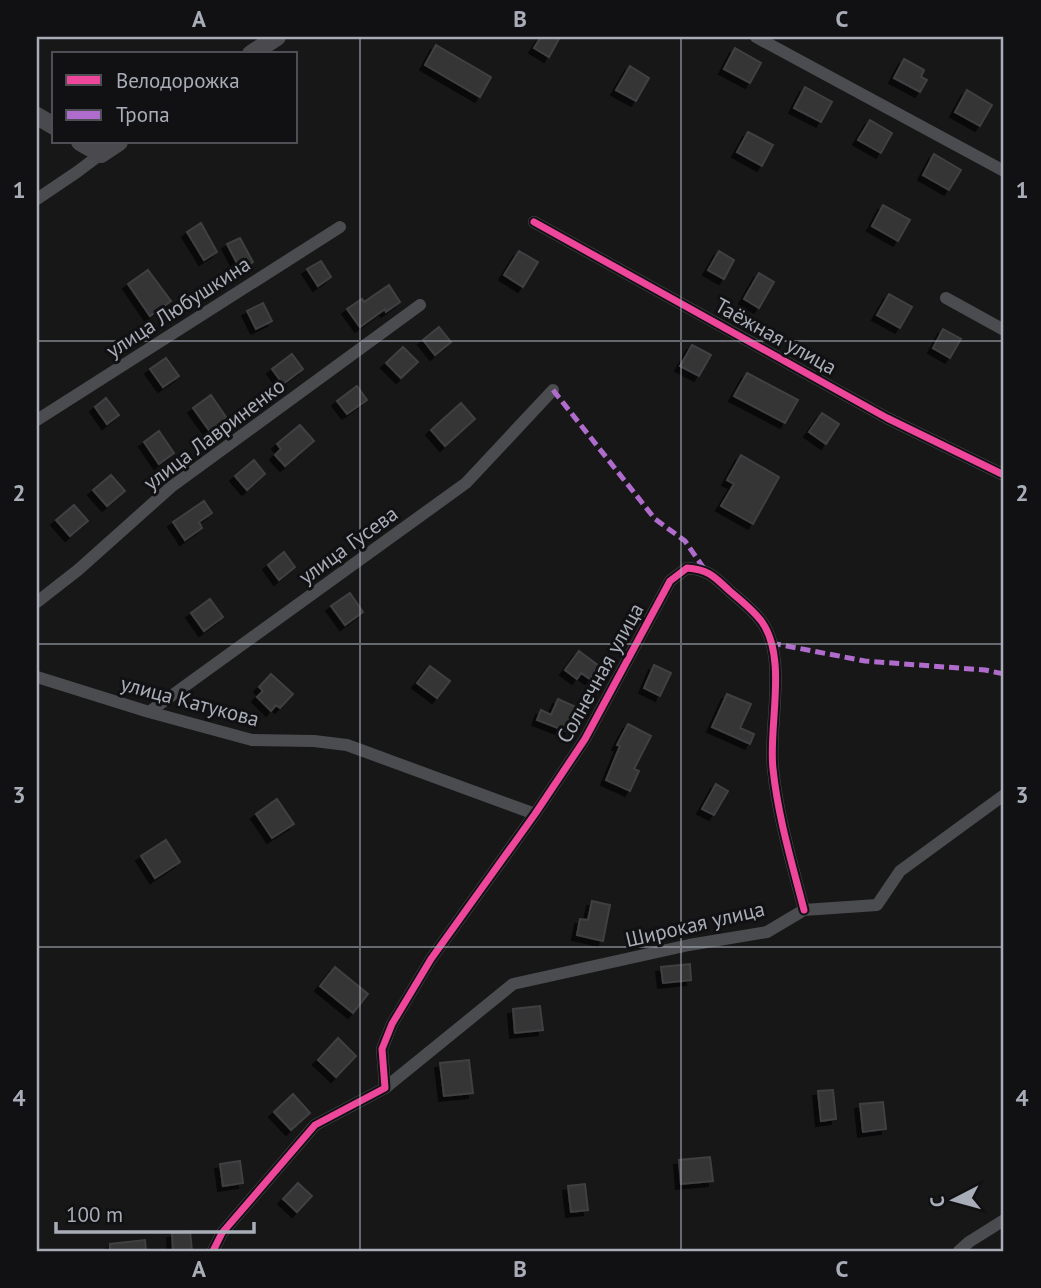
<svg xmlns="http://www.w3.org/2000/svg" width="1041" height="1288" font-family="'PT Sans',sans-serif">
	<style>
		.building { fill: #353536; stroke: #3f4043; stroke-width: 2; filter: url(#shadow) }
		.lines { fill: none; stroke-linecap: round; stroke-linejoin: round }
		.minor { stroke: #4b4c50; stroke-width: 12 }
		.secondary { stroke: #4a4a4e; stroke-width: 18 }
		.quiet { stroke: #b06ccc; stroke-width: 5; stroke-dasharray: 10 5; stroke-linecap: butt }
		.cycleway-casing { stroke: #111113; stroke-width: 11 }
		.cycleway { stroke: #ed469a; stroke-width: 7 }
		.grid { fill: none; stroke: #a8adb8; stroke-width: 2; stroke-opacity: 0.55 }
		.labels { text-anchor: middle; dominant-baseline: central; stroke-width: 6; stroke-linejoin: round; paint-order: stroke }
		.street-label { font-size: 21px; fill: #a8adb8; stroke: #111113 }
		.neatline { fill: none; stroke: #a8adb8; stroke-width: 2.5 }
		.grid-label { font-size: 23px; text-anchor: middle; font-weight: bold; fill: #a8adb8 }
	</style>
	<defs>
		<filter id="shadow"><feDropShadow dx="-5" dy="5" stdDeviation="0" flood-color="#0009"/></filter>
	</defs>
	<rect width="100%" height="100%" fill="#171717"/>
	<path class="building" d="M541,37H560L549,57L534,48Z
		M436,45L491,77L480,97L425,65Z
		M735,48L761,63L750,83L724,69Z
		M904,59L924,70L921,77L927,80L920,92L894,78Z
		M630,66L649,78L636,101L616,90Z
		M805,87L832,102L821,122L794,108Z
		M967,90L992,105L980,126L955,112Z
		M870,120L892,133L881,153L858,140Z
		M748,132L773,145L762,166L737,152Z
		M934,154L961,170L949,190L923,175Z
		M883,205L910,220L898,241L872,226Z
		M201,223L217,252L204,260L187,232Z
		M240,238L253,262L240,269L227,244Z
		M519,251L538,262L523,287L504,275Z
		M719,251L734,260L724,279L708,270Z
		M321,261L331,277L318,286L307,269Z
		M148,270L171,301L150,316L128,284Z
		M759,273L774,282L759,308L744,299Z
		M389,285L400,302L386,312L385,309L360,327L347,309L362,299L364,302Z
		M889,294L912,307L900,328L877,315Z
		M263,303L272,321L256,329L247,311Z
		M439,327L451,342L435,355L423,340Z
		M943,329L961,339L950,358L933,348Z
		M692,345L711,355L699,376L680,366Z
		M403,347L418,362L401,378L386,363Z
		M292,354L303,369L283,384L272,369Z
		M166,358L179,376L163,387L150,369Z
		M747,373L798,400L785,423L734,396Z
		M357,386L367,400L347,414L337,401Z
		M211,395L228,420L211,433L193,408Z
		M106,398L119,415L107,424L95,407Z
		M461,403L475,419L445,446L431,430Z
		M822,413L839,424L826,444L809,432Z
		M300,425L314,441L285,466L275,455L281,449L277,444Z
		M159,431L174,453L159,464L144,442Z
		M741,455L779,477L753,524L721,506L734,484L727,480Z
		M254,460L265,474L247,490L235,476Z
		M111,475L125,491L107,506L93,490Z
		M204,501L212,513L199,522L202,528L185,540L173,522Z
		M74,505L88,521L70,536L56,520Z
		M284,552L295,567L279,580L268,565Z
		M350,593L363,612L345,625L331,606Z
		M210,599L223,617L204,631L191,613Z
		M579,651L599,666L590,679L581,673L577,679L565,670Z
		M654,665L671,673L660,696L644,688Z
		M430,666L450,681L437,698L417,683Z
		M271,674L293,694L280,708L276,705L271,711L257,697L263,691L259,687Z
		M727,694L751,704L740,728L754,734L750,744L712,727Z
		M558,699L578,708L568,732L537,720L541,710L551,715Z
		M628,724L651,736L634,769L639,771L630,791L606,780L620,746L617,745Z
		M716,784L728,791L714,815L702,809Z
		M277,799L294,824L272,838L256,814Z
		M166,840L180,862L155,878L141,856Z
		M592,901L610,905L603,941L577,935L580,919L588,920Z
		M690,964L691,980L663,983L661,967Z
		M335,967L368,994L353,1013L320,986Z
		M540,1006L543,1030L515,1033L513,1009Z
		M338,1038L356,1056L336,1077L318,1060Z
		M469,1060L473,1093L444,1096L440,1063Z
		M833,1090L836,1119L821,1121L818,1091Z
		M293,1094L310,1113L291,1130L274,1112Z
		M883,1102L886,1129L863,1132L860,1104Z
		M710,1157L713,1181L681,1184L679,1160Z
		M240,1161L243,1183L223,1186L220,1164Z
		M298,1183L312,1196L297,1212L283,1199Z
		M585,1184L588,1210L571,1212L568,1186Z
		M190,1231L192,1251H173L172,1233Z
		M145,1240L146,1251H110V1244Z"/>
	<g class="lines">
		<path class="minor" d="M756,37L1004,171
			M37,199L77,172L101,154
			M534,222L887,418L1004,475
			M946,298L1004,330
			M37,420L340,227
			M37,602L78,570L171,487L420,305
			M37,677L149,712L252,740L314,741L347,745L535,814
			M149,712L466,483L553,390
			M385,1088L513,984L689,945L767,932L804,910L877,905L900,871L1004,795
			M213,1251L222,1233L315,1125L385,1088L382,1049L392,1024L431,959L535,814L585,739L670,581L687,568C711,570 715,578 732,593C743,602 754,611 762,622C788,659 768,727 773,769C778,817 792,863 804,910
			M959,1251L969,1242L1004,1220"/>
		<path class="secondary" d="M251,54L277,37
			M37,116L54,126
			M80,142L101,154L119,142"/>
		<path class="quiet" d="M553,390L655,519L685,541L705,570
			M771,643L865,661L985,670L1004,674"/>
		<defs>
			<path id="cycleway" d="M534,222L887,418L1004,475
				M213,1251L222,1233L315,1125L385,1088L382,1049L392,1024L431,959L535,814L585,739L670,581L687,568C711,570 715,578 732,593C743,602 754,611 762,622C788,659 768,727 773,769C778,817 792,863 804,910"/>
		</defs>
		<use href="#cycleway" class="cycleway-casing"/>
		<use href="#cycleway" class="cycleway"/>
	</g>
	<path class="grid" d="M360,37V1251M681,37V1251M37,341H1004M37,644H1004M37,947H1004"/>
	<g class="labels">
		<g class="street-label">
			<text transform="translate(178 307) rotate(-33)">улица Любушкина</text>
			<text transform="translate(776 336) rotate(29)">Таёжная улица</text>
			<text transform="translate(214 434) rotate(-37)">улица Лавриненко</text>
			<text transform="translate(348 545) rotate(-36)">улица Гусева</text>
			<text transform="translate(600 673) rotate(-61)">Солнечная улица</text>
			<text transform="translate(190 701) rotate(15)">улица Катукова</text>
			<text transform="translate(695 924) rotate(-13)">Широкая улица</text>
		</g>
	</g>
	<rect width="1041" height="1288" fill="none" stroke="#111113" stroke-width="77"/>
	<rect x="52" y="52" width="245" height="91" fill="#111113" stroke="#4d4f55" stroke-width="2"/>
	<rect x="66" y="75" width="35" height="10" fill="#ed469a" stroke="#4d4f55" stroke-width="2"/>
	<text x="116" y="88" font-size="21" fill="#a8adb8">Велодорожка</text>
	<rect x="66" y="110" width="35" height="10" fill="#b06ccc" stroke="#4d4f55" stroke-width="2"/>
	<text x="116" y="122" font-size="21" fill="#a8adb8">Тропа</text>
	<g transform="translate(954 1200) rotate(264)" stroke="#111113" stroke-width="5" paint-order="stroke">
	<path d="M0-5L12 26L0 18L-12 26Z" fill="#a8adb8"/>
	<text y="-10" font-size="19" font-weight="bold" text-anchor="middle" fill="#a8adb8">С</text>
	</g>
	<path d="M56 1222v10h198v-10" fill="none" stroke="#a8adb8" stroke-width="3.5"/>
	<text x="66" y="1222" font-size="21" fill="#a8adb8" stroke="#111113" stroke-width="5" paint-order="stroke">100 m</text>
	<rect x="38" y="38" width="964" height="1212" class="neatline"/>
	<g class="grid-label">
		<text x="199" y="27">A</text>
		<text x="520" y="27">B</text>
		<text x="842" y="27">C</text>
		<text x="19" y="198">1</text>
		<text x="1022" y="198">1</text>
		<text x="19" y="501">2</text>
		<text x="1022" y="501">2</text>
		<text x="19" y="803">3</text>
		<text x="1022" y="803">3</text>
		<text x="19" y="1106">4</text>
		<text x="1022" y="1106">4</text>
		<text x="199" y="1277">A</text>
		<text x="520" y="1277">B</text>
		<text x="842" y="1277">C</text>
	</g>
</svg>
